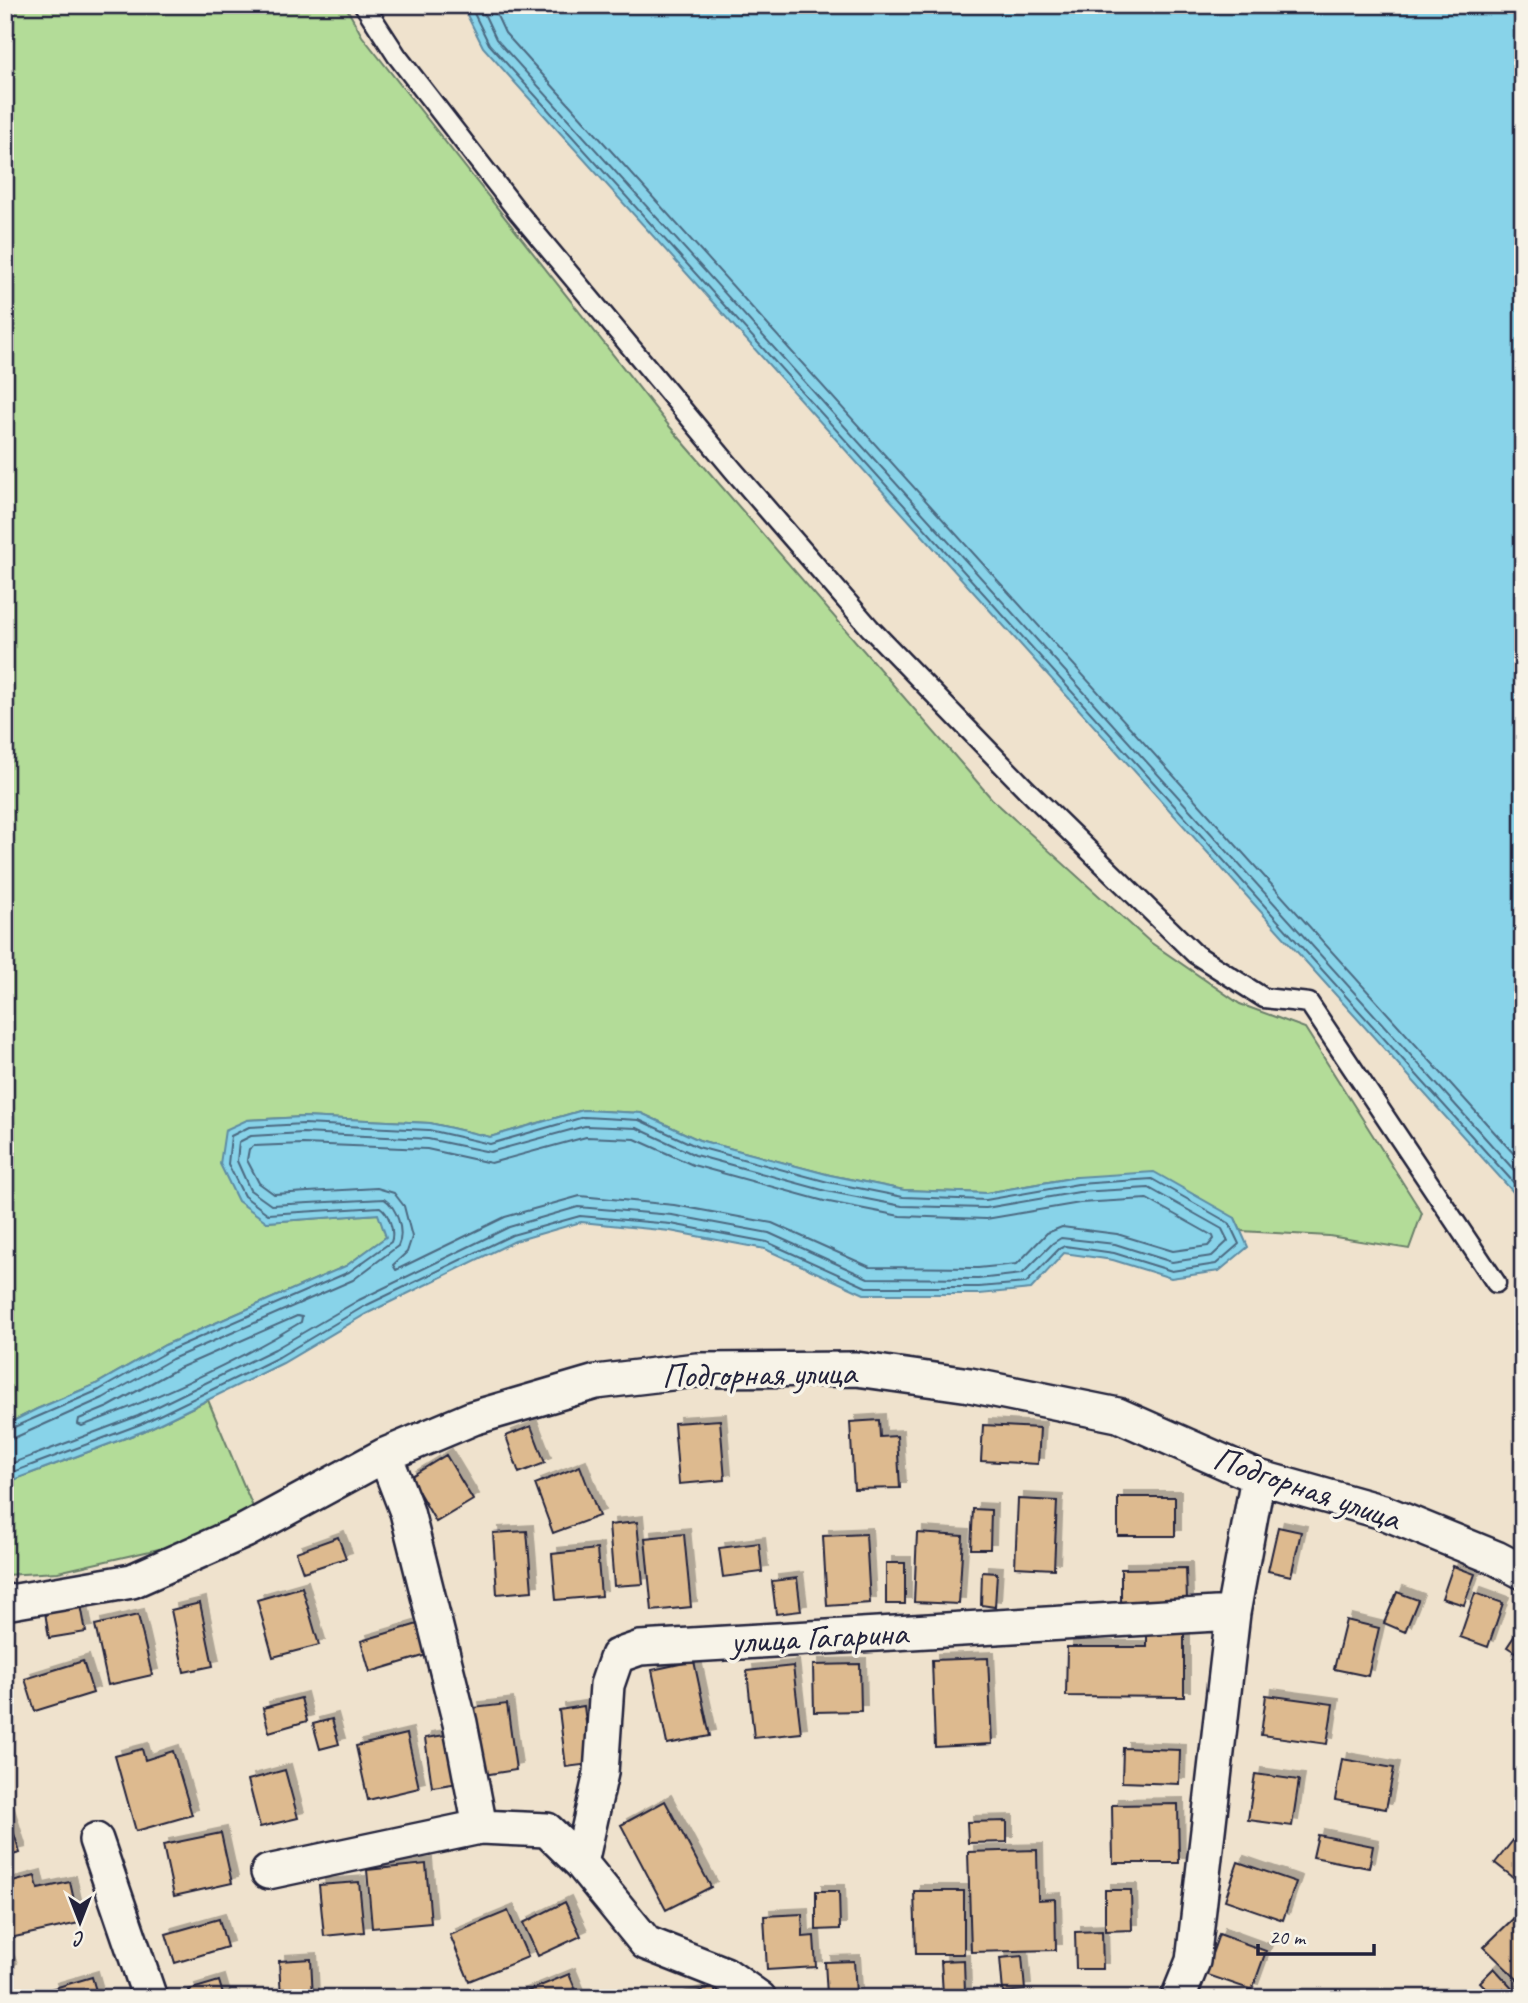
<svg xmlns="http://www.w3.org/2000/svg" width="1528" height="2003" font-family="Caveat,sans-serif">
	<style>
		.green { fill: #b3dc98; stroke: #6a7f6a; stroke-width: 2 }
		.water { fill: #88d3e9; stroke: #5f8ca3; stroke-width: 2 }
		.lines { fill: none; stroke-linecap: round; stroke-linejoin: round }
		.shore { stroke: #4b6981; stroke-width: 2 }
		.building { fill: #ddba8f; stroke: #22223b; stroke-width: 2; filter: url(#shadow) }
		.service-casing { stroke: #22223b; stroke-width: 23 }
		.minor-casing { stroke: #22223b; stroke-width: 38 }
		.service { stroke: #f7f3e8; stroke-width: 18 }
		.minor { stroke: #f7f3e8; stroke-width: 33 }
		.labels { text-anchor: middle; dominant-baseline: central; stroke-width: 7; stroke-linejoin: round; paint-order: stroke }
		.street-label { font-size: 35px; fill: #22223b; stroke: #f7f3e8 }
	</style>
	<defs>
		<filter id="shadow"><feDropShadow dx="6" dy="-6" stdDeviation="0" flood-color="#0004"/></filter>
	</defs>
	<rect width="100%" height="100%" fill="#efe2cd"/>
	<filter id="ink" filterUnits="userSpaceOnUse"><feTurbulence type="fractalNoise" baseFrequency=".0143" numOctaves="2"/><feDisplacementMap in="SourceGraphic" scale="14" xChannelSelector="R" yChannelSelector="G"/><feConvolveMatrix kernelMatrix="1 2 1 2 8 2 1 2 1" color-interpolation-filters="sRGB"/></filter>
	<g filter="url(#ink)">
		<path class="green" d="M5,5H345L362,36L670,427L992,799L1150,942L1240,1004L1305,1028L1422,1213L1409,1249L1329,1236L1241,1231L1235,1218L1077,1177L986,1193L904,1190L830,1175L699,1140L641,1113L583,1110L490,1137L430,1123L303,1117L247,1120L267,1222L379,1214L386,1237L346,1266L165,1345L96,1384L37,1409L5,1425Z
			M208,1400L253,1507L172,1546L58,1572L5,1575V1483L144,1431Z"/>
		<path class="water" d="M462,5H1523V1203L483,47Z
			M583,1110L641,1113L699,1140L830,1175L904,1190L986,1193L1077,1177L1154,1172L1235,1218L1248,1247L1219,1271L1171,1278L1113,1260L1064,1253L1031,1289L979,1294H864L765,1249L670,1231L581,1222L515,1241L366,1314L283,1363L144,1431L5,1483V1425L37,1409L96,1384L165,1345L346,1266L386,1237L378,1214L267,1222L238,1201L220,1164L225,1130L247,1120L303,1117L430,1123L490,1137Z"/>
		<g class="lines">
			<path class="shore" d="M470,5L489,44L1523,1193
				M480,5L496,39L1523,1180
				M492,5L505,33L1523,1164
				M586,1137L635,1139L693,1165L824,1201L900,1216L986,1219L1080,1203L1147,1199L1213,1236L1214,1239L1208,1246L1173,1251L1117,1234L1062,1227L1047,1233L1017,1264L978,1268L870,1267L772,1223L674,1205L580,1196L505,1217L396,1270L393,1265L407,1252L412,1237L404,1206L394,1193L377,1188L274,1194L259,1183L247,1160L249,1149L254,1146L303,1144L427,1149L491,1163Z
				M297,1316L302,1317L301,1322C233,1364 157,1398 82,1426L78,1424L79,1419L108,1407L177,1369Z
				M5,1431L99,1390L168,1351L349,1272L391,1242C395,1232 389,1213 380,1207L268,1214L244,1196L228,1164L231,1136L249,1127L304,1124L429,1130L490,1144L584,1117L639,1120L698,1147L828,1182L903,1197L986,1200L1078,1184L1152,1179L1229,1223L1239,1244L1216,1264L1172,1271L1114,1253L1065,1246L1059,1249L1026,1283L979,1287H866L767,1242L671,1224L580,1216L512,1235L363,1307L279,1357L141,1424L5,1475
				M5,1440L14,1438L103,1398L172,1359L353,1280L398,1246C405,1232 397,1207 384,1199L271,1205L250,1190L237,1161L239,1142L251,1136L303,1133L428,1139L490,1152L585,1126L637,1128L695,1155L826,1191L902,1206L986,1208L1079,1192L1149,1188L1222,1229L1228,1241L1212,1256L1172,1262L1115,1244L1061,1238L1053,1243L1022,1274L978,1279L868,1278L769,1233L672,1215L578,1207L509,1227L359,1300L275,1349L138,1416L5,1466"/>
		</g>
		<path class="building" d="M720,1420L725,1480L679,1484L674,1423Z
			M879,1420L880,1437L897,1436L900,1488L854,1489L850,1422Z
			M983,1425L1040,1428L1038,1464L981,1461Z
			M531,1426L545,1463L519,1473L506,1436Z
			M446,1455L473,1500L436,1522L410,1477Z
			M580,1466L599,1516L553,1533L535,1484Z
			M1118,1497H1175V1536H1118Z
			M1018,1499L1057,1501L1054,1569L1015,1567Z
			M973,1509L991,1510L990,1549H971Z
			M637,1522L643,1584L614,1586L609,1525Z
			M1278,1527L1301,1532L1291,1576L1268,1571Z
			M527,1531L532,1591L497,1594L493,1533Z
			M917,1533L963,1536L959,1604L914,1602Z
			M684,1534L691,1607L652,1611L645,1538Z
			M866,1534L870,1603L827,1606L823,1536Z
			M338,1537L346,1558L303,1572L296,1552Z
			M759,1543L762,1572L723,1577L719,1548Z
			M597,1549L601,1596L556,1600L552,1554Z
			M886,1563H905V1604H886Z
			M1453,1566L1475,1574L1464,1605L1442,1598Z
			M1186,1568L1187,1601L1121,1602V1569Z
			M982,1572L997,1573L995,1607L981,1605Z
			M797,1578L801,1611L776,1614L772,1581Z
			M302,1587L319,1645L273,1657L257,1600Z
			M1397,1592L1418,1600L1405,1632L1384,1623Z
			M1475,1593L1503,1603L1488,1647L1460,1637Z
			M200,1603L213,1666L184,1672L171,1610Z
			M81,1605L86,1632L49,1638L45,1612Z
			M138,1615L152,1675L108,1685L95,1625Z
			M1346,1620L1379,1628L1368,1676L1334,1669Z
			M421,1623L430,1654L370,1672L361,1641Z
			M1523,1623V1657L1507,1647Z
			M1147,1627H1184V1697L1066,1696L1067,1647H1147Z
			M988,1658L992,1744L935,1747L932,1660Z
			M83,1661L93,1693L35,1711L25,1679Z
			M694,1661L710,1736L667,1744L652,1670Z
			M860,1664L861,1711L814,1712L813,1665Z
			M793,1666L801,1733L754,1738L747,1671Z
			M1266,1695L1333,1704L1327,1744L1261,1735Z
			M301,1698L307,1721L269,1732L263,1708Z
			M507,1704L516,1770L483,1775L473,1708Z
			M584,1706L591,1764L566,1767L559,1710Z
			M332,1719L339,1744L320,1749L313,1724Z
			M407,1734L419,1788L368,1800L356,1746Z
			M452,1734L459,1783L432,1787L425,1738Z
			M1123,1748L1180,1750L1179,1784L1122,1782Z
			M142,1749L145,1760L173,1751L192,1815L136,1831L115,1756Z
			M1342,1759L1394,1768L1386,1809L1335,1800Z
			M285,1770L298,1818L260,1827L248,1780Z
			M1255,1774L1299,1780L1292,1826L1248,1820Z
			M665,1801L711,1887L666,1910L621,1825Z
			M1178,1804L1179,1863H1113L1112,1805Z
			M5,1805L20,1853L5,1857Z
			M1007,1821V1842L968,1843L967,1822Z
			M221,1833L232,1883L174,1896L163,1845Z
			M1518,1834L1523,1837V1885L1495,1863Z
			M1318,1835L1373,1846L1369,1868L1313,1857Z
			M1037,1850L1038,1900L1055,1899L1056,1950L971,1952L968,1852Z
			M1238,1862L1296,1882L1283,1920L1225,1900Z
			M426,1864L431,1923L372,1928L367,1870Z
			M35,1876L38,1889L70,1882L79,1923L10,1938L5,1916V1884Z
			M359,1882L364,1932L324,1936L319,1885Z
			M1105,1890H1131L1132,1930L1105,1931Z
			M816,1891H839L840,1929L816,1930Z
			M914,1891H964V1954H916Z
			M565,1902L581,1936L538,1956L523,1923Z
			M508,1911L528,1957L469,1981L450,1935Z
			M802,1914L803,1937L814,1936L816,1967L767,1970L764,1916Z
			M1518,1914L1523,1919V1985L1484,1947Z
			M219,1919L227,1947L175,1963L166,1934Z
			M1102,1931L1103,1969H1076L1075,1932Z
			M1219,1934L1266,1951L1252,1990L1205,1974Z
			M5,1955L11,1969L5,1972Z
			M1022,1956L1025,1990L1003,1992L1000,1958Z
			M311,1959L313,1998H281L279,1961Z
			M964,1960L965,1993L943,1994L941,1961Z
			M854,1961L856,1994L827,1995L825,1962Z
			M1494,1968L1517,1993L1512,1998H1495L1480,1982Z
			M569,1974L579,1998H511Z
			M92,1977L98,1998H54L51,1989Z
			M219,1981L224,1998H191L189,1990Z
			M714,1987L717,1998H678Z"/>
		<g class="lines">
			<defs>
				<path id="service" d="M364,5L397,56L518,212L734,471L870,628L1026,789L1195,954L1264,998L1309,1003L1496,1283"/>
				<path id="minor" d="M385,1455L407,1512L460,1723L480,1827
					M5,1603L132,1581L245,1531L385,1455L473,1418L596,1382L697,1370L856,1369L970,1385L1118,1415L1258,1477L1383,1512L1496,1558L1523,1572
					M96,1840L150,1998
					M581,1863L601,1773L607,1685L617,1656L640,1648L1233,1613
					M268,1872L480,1827L547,1830L581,1863L646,1943L725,1974L759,1998
					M1178,1998L1193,1961L1233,1613L1258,1477"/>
			</defs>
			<use href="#service" class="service-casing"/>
			<use href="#minor" class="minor-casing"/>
			<use href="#service" class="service"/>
			<use href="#minor" class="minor"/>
		</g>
	</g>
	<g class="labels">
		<g class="street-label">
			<text transform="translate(759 1374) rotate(-1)">Подгорная улица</text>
			<text transform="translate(1307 1488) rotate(19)">Подгорная улица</text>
			<text transform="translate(819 1637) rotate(-3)">улица Гагарина</text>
		</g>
	</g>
	<rect width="1528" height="2003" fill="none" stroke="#f7f3e8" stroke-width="28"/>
	<rect x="14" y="14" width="1500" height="1975" fill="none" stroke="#22223b" stroke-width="2.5" filter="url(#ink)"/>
	<g transform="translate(80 1922) rotate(180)" stroke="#f7f3e8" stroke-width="5" paint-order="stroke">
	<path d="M0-5L12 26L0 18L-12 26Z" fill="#22223b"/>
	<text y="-10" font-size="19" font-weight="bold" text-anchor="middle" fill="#22223b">С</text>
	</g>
	<path d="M1258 1944v10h116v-10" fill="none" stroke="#22223b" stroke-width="3.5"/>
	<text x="1269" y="1944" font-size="21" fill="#22223b" stroke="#f7f3e8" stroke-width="5" paint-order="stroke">20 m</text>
</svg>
